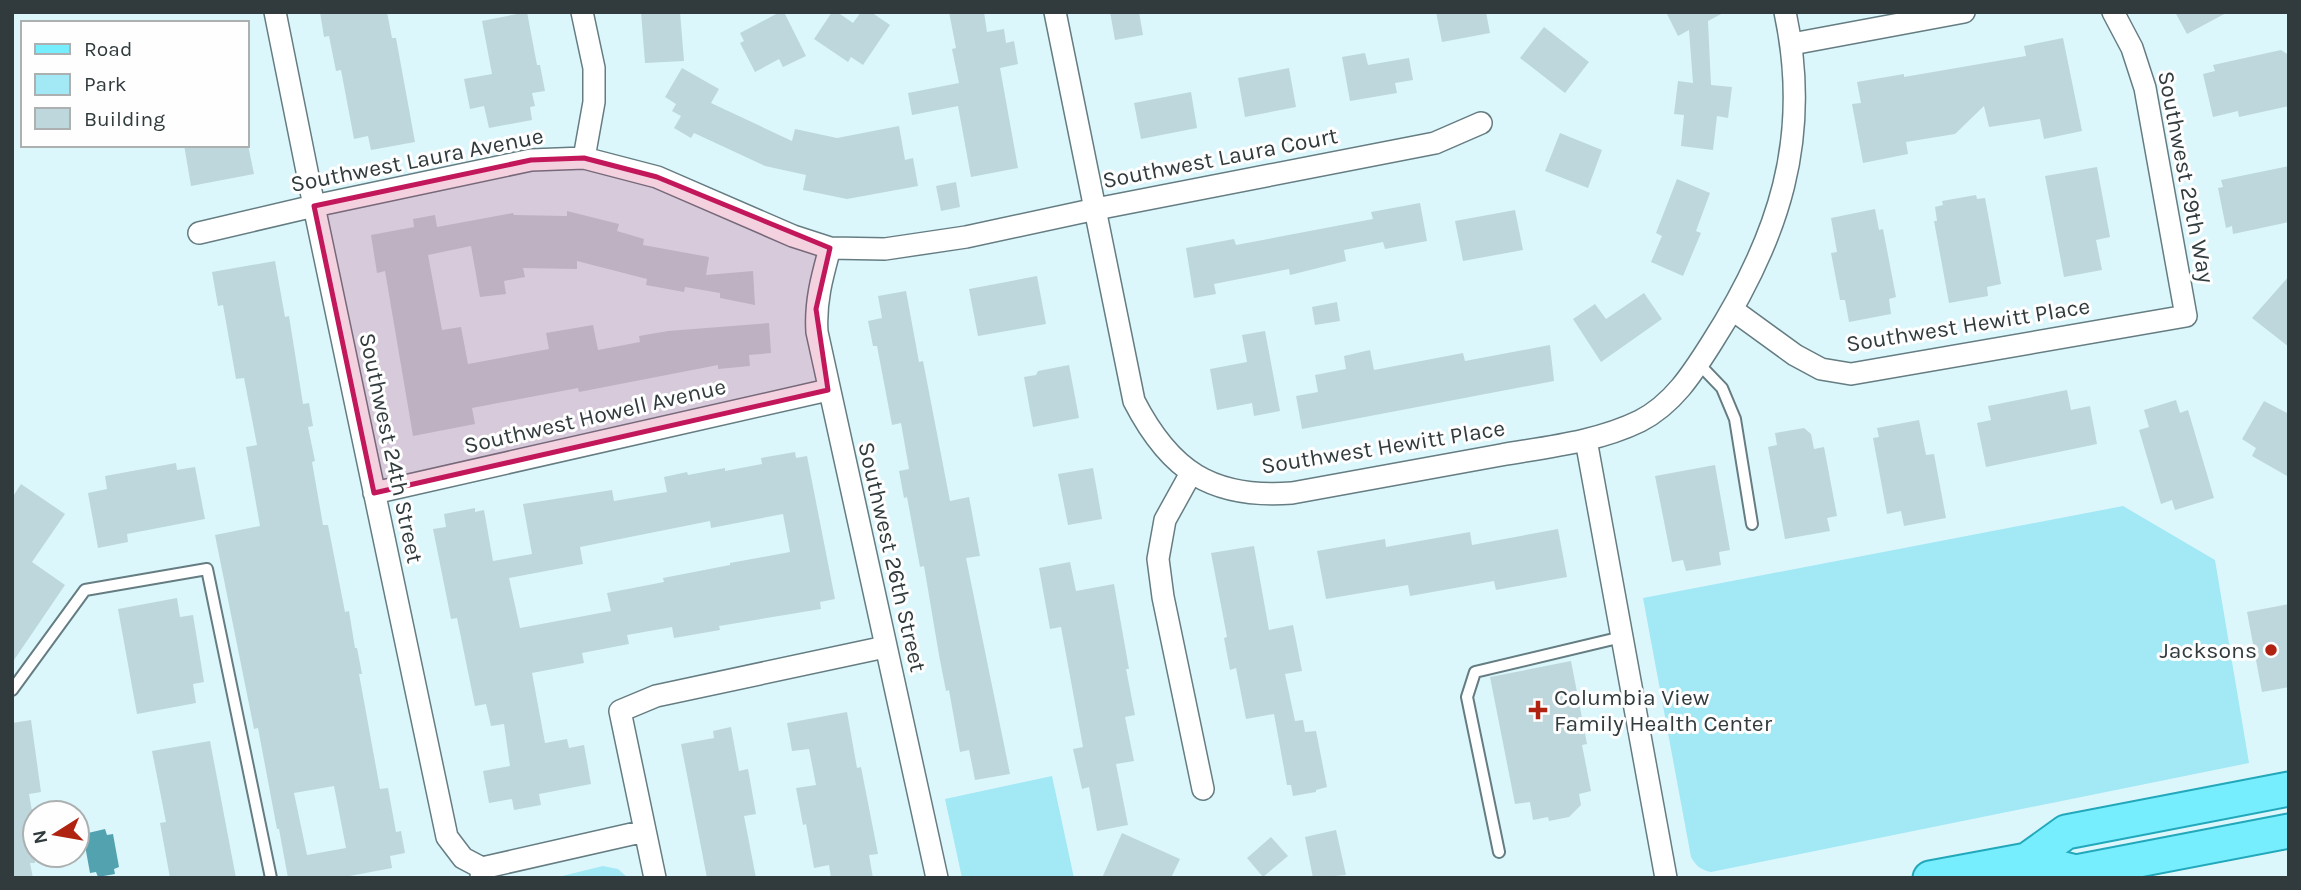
<svg xmlns="http://www.w3.org/2000/svg" width="2301" height="890" font-family="Karla,sans-serif">
	<style>
		.green { fill: #a2e8f5 }
		.water { fill: #52a2b0 }
		.building { fill: #bdd7dc; fill-rule: evenodd }
		.lines { fill: none; stroke-linecap: round; stroke-linejoin: round }
		.lane-casing { stroke: #657d82; stroke-width: 14 }
		.street-casing { stroke: #657d82; stroke-width: 24 }
		.primary-casing { stroke: #22a8ba; stroke-width: 37 }
		.lane { stroke: #fff; stroke-width: 10 }
		.street { stroke: #fff; stroke-width: 21 }
		.primary { stroke: #76eefe; stroke-width: 33 }
		.marked { fill: #c2185b; fill-opacity: 0.2; stroke: #c2185b; stroke-width: 5; stroke-linejoin: round }
		.poi-dot { fill: #b12311; stroke: #fefefe; stroke-width: 2.5 }
		.labels { text-anchor: middle; dominant-baseline: central; stroke-width: 6; stroke-linejoin: round; paint-order: stroke }
		.street-label { font-size: 23px; fill: #313b3d; stroke: #fefefe }
		.poi-label { font-size: 23px; fill: #313b3d; stroke: #fefefe; text-anchor: end }
	</style>
	<rect width="100%" height="100%" fill="#dcf7fc"/>
	<path class="green" d="M2123,506L2215,560L2249,763L1711,872C1701,870 1696,866 1691,857L1643,598Z
		M1052,776L1074,878H962L945,799Z
		M603,866L618,869L628,878H554Z"/>
	<path class="water" d="M105,829L107,835L113,834L119,867L114,869L115,874L98,877L96,872L90,873L84,840L89,838L88,833Z"/>
	<path class="building" d="M320,12H387L392,38H396L415,142L371,150L368,136L354,139L341,70L336,71L329,36L324,37Z
		M527,12L537,65H540L545,91L532,93L535,106L530,107L532,120L489,128L484,106L470,109L464,79L492,74L482,21Z
		M641,12H680L684,61L645,63Z
		M780,12H784L806,56L783,67L779,59L755,72L740,43L744,41L740,33Z
		M832,12H837L853,23L861,12H871L890,25L863,65L851,57L848,62L814,39Z
		M949,12H984L987,32L1004,29L1006,43L1014,41L1018,64L1000,68L1018,168L971,177L958,106L912,115L908,93L959,83L952,49L956,48Z
		M1110,12H1139L1143,35L1115,40Z
		M1436,12H1486L1490,33L1442,42Z
		M1666,12H1725L1708,21L1711,85L1732,87L1728,118L1717,116L1713,150L1681,146L1684,115L1674,114L1678,81L1693,83L1689,30L1678,36Z
		M2175,12H2228L2187,34Z
		M1544,27L1589,62L1565,93L1520,58Z
		M2063,38L2082,131L2044,139L2040,119L1989,127L1984,106L1955,134L1906,142L1908,154L1863,163L1852,104L1861,103L1857,82L1904,74V77L2026,56L2024,46Z
		M2281,50L2289,55V106L2239,117L2238,111L2213,117L2203,74L2215,71L2213,65Z
		M1365,53L1368,65L1409,58L1413,80L1395,83L1397,93L1350,101L1342,57Z
		M682,68L719,89L711,103L792,141L795,129L837,138L899,126L905,160L913,158L918,186L847,199L803,190L806,175L765,166L694,133L691,138L674,128L681,116L672,111L676,104L665,97Z
		M1289,68L1296,107L1245,117L1238,78Z
		M1191,92L1197,128L1141,139L1134,103Z
		M1560,133L1602,150L1588,188L1545,171Z
		M184,145H248L254,174L191,186Z
		M2289,166V222L2233,234L2232,226L2226,228L2218,188L2223,187L2221,180Z
		M2097,167L2110,237L2096,240L2102,270L2064,277L2045,176Z
		M1677,179L1710,193L1696,231L1701,233L1683,276L1651,262L1662,236L1656,233Z
		M956,182L960,207L941,211L936,186Z
		M1976,195L1977,199L1985,198L2001,284L1987,287L1988,296L1949,303L1934,221H1937L1935,207L1943,205L1942,201Z
		M1420,203L1427,241L1385,249L1383,242L1344,250L1346,261L1290,275L1289,269L1214,284L1216,294L1194,298L1186,248L1234,239L1236,245L1373,219L1371,212Z
		M1875,209L1879,230L1883,229L1896,297L1889,299L1891,314L1849,322L1845,300H1840L1831,253L1837,252L1831,218Z
		M1515,210L1523,250L1463,261L1455,221Z
		M567,211L619,224L617,231L644,239L643,245L709,257L706,275L753,271L755,305L720,298V293L685,287L684,292L646,285L647,279L577,261V269L523,268L525,277L504,281L506,294L480,297L471,246L428,255L442,330L461,327L468,364L549,349L546,333L593,325L598,350L640,342L639,336L668,331L769,323L771,353L749,355L750,366L718,369V365L579,392L578,388L472,408L475,424L413,436L385,271L377,273L371,235L414,227L413,219L435,215L437,227L513,213L514,215L567,216Z
		M275,261L285,317L289,316L303,404L309,403L313,426L308,427L315,461L312,462L323,525H328L345,612L349,611L355,648H357L362,674H359L380,789L388,788L396,832L401,831L405,853L390,856L392,868L339,878H288L279,829H277L258,728L254,729L215,535L260,526L246,447L257,445L244,378L236,379L223,305L218,306L212,272ZM334,786L346,848L307,855L294,793Z
		M1037,276L1046,324L978,336L969,289Z
		M2289,276V347L2252,318Z
		M906,291L919,362L923,361L950,501L969,497L980,556L966,558L1010,774L975,780L969,750L960,752L949,690L946,691L939,655L924,566L920,567L907,497L904,498L899,471L909,469L901,423L892,425L877,346H873L868,321L882,318L878,296Z
		M1644,293L1662,319L1601,362L1573,319L1595,304L1606,319Z
		M1337,302L1340,321L1315,325L1312,307Z
		M1265,331L1280,411L1254,416L1252,403L1217,410L1210,369L1247,362L1242,335Z
		M1550,345L1554,381L1302,429L1296,396L1318,392L1315,375L1346,369L1344,356L1370,350L1374,370L1463,353L1465,361Z
		M1069,365L1079,418L1033,427L1024,377L1036,375L1038,371Z
		M2067,390L2071,410L2090,406L2097,444L1986,467L1977,423L1991,420L1988,406Z
		M2176,400L2180,413L2188,410L2214,498L2175,510L2172,500L2161,504L2139,430L2149,427L2144,410Z
		M2264,401L2289,414V477L2252,456L2256,448L2242,439Z
		M1919,420L1926,455L1934,454L1946,518L1904,526L1901,511L1887,514L1873,438L1879,437L1877,428Z
		M1804,428L1811,434L1814,449L1824,447L1837,516L1827,518L1830,531L1785,539L1768,447L1777,445L1775,433Z
		M795,452L796,458L807,456L835,599L820,602L821,609L719,626L720,630L674,638L672,627L627,635L629,644L582,653L584,663L532,673L545,743L567,739L569,748L584,745L591,784L539,794L541,805L514,810L512,799L489,803L483,771L510,766L504,724L491,726L486,704L475,706L457,618L451,619L433,529L446,527L444,514L475,508V512L484,510L493,561L532,554L523,504L612,490L614,501L667,492L664,477L687,472L688,475L725,468V471L762,464L761,458ZM783,514L790,552L730,563V565L663,578L664,582L607,593L611,611L520,628L509,578L583,564L580,547L710,521L711,528Z
		M176,463L177,470L195,467L205,519L127,534L128,542L98,548L88,493L107,489L105,476Z
		M1715,465L1730,550L1719,552L1721,565L1686,571L1683,560L1672,562L1655,476Z
		M1093,468L1102,519L1068,525L1058,474Z
		M21,484L65,514L32,562L65,585L12,663V498Z
		M1558,529L1567,577L1496,590L1494,581L1410,596L1408,585L1326,599L1317,551L1385,539L1386,547L1470,532L1472,545Z
		M1254,546L1269,630L1293,625L1302,671L1285,674L1295,721L1303,720L1305,732L1316,731L1327,787L1316,790V792L1293,796L1291,785H1287L1274,714L1246,719L1236,668L1230,670L1224,638L1227,637L1211,553Z
		M1070,562L1076,591L1114,584L1129,669H1126L1135,715L1125,717L1134,761L1116,764L1128,825L1097,831L1089,787L1082,789L1073,749L1083,747L1061,627L1050,629L1039,568Z
		M177,598L180,617L193,615L204,682L193,684L196,703L137,714L118,609Z
		M2289,604V687L2262,692L2247,612Z
		M1571,661L1587,744L1582,745L1591,791L1579,794L1581,805L1569,817L1549,821L1548,817L1533,820L1530,802L1515,804L1490,677Z
		M847,712L857,768L861,767L878,854L869,855L873,878H831L829,865L814,868L806,824L803,825L796,788L816,785L809,749L792,751L787,723Z
		M31,720L41,792L29,794L35,828V863H30L33,878H12V723Z
		M731,727L739,771L748,769L756,814L744,816L756,878H707L681,744L714,738L713,731Z
		M210,741L236,878H170L160,823L166,822L152,751Z
		M1336,830L1346,875L1313,878L1305,837Z
		M1122,833L1180,859L1171,878H1102Z
		M1271,837L1288,856L1263,877L1247,858Z"/>
	<g class="lines">
		<defs>
			<path id="lane" d="M1698,363L1722,388L1735,419L1752,524
				M12,690L85,590L207,569L271,878
				M1499,852L1467,697L1475,672L1622,637"/>
			<path id="street" d="M275,12L314,206L447,837L463,858L482,868L481,878
				M582,12L594,68V102L584,158
				M1055,12L1134,401C1170,471 1212,499 1292,493C1361,480 1431,468 1501,455C1547,447 1597,442 1640,421C1673,404 1692,374 1711,344C1779,238 1812,138 1785,12
				M1792,44L1964,12
				M199,233L314,206L531,160L584,158L657,177L793,236L830,248L885,249L966,237L1096,209L1435,143L1481,123
				M830,248C822,277 815,302 817,332L937,878
				M1733,310L1795,355L1821,369L1851,374L2186,316L2145,88L2132,48L2113,12
				M1586,440L1666,878
				M1191,473L1165,520L1158,559L1163,597L1203,789
				M374,493L828,390
				M482,868L645,831
				M655,878L620,711L656,696L885,647"/>
			<path id="primary" d="M2027,860L2076,872L2289,831
				M1930,878L2027,860L2066,832L2289,789"/>
		</defs>
		<use href="#lane" class="lane-casing"/>
		<use href="#street" class="street-casing"/>
		<use href="#primary" class="primary-casing"/>
		<use href="#lane" class="lane"/>
		<use href="#street" class="street"/>
		<use href="#primary" class="primary"/>
	</g>
	<path class="marked" d="M584,158L657,177L830,248L816,309L828,390L374,493L314,206L531,160Z"/>
	<g class="poi-dot">
		<circle cx="2271" cy="650" r="7"/>
		<path d="M1534.5 699.5h7v7h7v7h-7v7h-7v-7h-7v-7h7z"/>
	</g>
	<g class="labels">
		<g class="street-label">
			<text transform="translate(1220 158) rotate(-11)">Southwest Laura Court</text>
			<text transform="translate(417 160) rotate(-11)">Southwest Laura Avenue</text>
			<text transform="translate(2186 177) rotate(79)">Southwest 29th Way</text>
			<text transform="translate(1968 325) rotate(-9)">Southwest Hewitt Place</text>
			<text transform="translate(595 416) rotate(-13)">Southwest Howell Avenue</text>
			<text transform="translate(1383 447) rotate(-9)">Southwest Hewitt Place</text>
			<text transform="translate(391 448) rotate(78)">Southwest 24th Street</text>
			<text transform="translate(892 557) rotate(77)">Southwest 26th Street</text>
		</g>
		<g class="poi-label">
			<text x="2257" y="650">Jacksons</text>
			<text x="1554" y="697" text-anchor="start">Columbia View<tspan x="1554" dy="26">Family Health Center</tspan></text>
		</g>
	</g>
	<rect width="2301" height="890" fill="none" stroke="#313b3d" stroke-width="28"/>
	<rect x="21" y="21" width="228" height="126" fill="#fefefe" stroke="#acb0b1" stroke-width="2"/>
	<rect x="35" y="44" width="35" height="10" fill="#76eefe" stroke="#acb0b1" stroke-width="2"/>
	<text x="84" y="56" font-size="21" fill="#313b3d">Road</text>
	<rect x="35" y="74" width="35" height="21" fill="#a2e8f5" stroke="#acb0b1" stroke-width="2"/>
	<text x="84" y="91" font-size="21" fill="#313b3d">Park</text>
	<rect x="35" y="108" width="35" height="21" fill="#bdd7dc" stroke="#acb0b1" stroke-width="2"/>
	<text x="84" y="126" font-size="21" fill="#313b3d">Building</text>
	<g transform="translate(56 834) rotate(259)"><circle r="33" fill="#fefefe" stroke="#acb0b1" stroke-width="2"/>
	<path d="M0-5L12 26L0 18L-12 26Z" fill="#b12311"/>
	<text y="-10" font-size="19" font-weight="bold" text-anchor="middle" fill="#313b3d">N</text>
	</g>
</svg>
